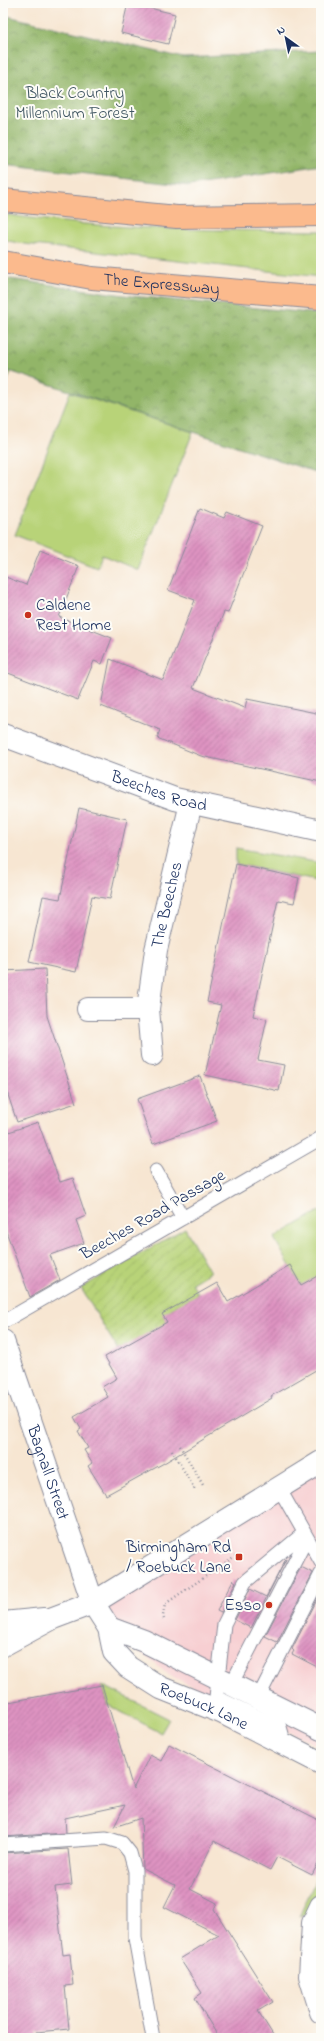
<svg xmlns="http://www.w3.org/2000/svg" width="324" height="2041" font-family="'Indie Flower',sans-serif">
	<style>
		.built { fill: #f7cfd2 }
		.grass { fill: #b8d378; stroke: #6a816b }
		.forest { fill: url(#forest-crowns); stroke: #567263 }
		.garden { fill: url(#garden-furrows); stroke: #6a816b }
		.building { fill: url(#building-hatch) }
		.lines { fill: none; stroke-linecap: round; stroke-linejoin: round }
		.service-casing { stroke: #898a98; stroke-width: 15 }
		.minor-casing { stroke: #898a98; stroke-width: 24 }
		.tertiary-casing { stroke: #898a98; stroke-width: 24 }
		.trunk-casing { stroke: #898a98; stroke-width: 24 }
		.path { stroke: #898a98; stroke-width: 2.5; stroke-dasharray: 1 3; stroke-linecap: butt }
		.service { stroke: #fff; stroke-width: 13 }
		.minor { stroke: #fff; stroke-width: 22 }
		.tertiary { stroke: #fff; stroke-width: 22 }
		.trunk { stroke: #fbba8d; stroke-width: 22 }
		.poi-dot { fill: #c8321e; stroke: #fdfcf7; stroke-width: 1.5 }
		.labels { text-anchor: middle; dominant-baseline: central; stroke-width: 4; stroke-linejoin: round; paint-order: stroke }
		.park-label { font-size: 17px; fill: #425864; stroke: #fdfcf7 }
		.street-label { font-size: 17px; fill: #1b2f5e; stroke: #fdfcf7 }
		.poi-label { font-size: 17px; fill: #1b2f5e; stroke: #fdfcf7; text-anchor: end }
	</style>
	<defs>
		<pattern id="forest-crowns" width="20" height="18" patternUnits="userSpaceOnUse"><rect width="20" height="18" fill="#92b568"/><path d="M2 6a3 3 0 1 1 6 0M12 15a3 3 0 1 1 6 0" fill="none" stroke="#769459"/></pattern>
		<pattern id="garden-furrows" width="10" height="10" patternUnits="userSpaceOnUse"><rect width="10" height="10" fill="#b8d378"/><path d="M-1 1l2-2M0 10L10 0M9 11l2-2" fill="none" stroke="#9eb56a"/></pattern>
		<pattern id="building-hatch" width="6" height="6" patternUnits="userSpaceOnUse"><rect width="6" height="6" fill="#de93c1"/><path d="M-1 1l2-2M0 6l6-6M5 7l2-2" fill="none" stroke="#b378a0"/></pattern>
	</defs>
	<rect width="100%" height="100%" fill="#fdfcf7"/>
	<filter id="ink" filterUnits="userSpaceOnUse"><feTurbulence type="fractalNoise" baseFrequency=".025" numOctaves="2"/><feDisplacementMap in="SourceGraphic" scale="8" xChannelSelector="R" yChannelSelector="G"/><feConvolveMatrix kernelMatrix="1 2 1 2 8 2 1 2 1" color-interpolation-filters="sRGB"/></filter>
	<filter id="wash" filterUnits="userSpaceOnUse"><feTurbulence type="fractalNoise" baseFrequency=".012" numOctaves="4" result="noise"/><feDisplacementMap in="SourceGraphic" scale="16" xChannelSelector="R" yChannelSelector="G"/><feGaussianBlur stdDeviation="0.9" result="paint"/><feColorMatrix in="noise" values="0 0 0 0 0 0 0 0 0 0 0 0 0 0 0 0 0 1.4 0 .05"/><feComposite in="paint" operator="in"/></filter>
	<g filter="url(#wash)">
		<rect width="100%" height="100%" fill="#f7e6d2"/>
		<path class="built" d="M321,1462V1747L169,1675L109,1628L93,1603Z"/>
		<path class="grass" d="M3,214C108,231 215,230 321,231V277L24,244L3,240Z
			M3,369L11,372L3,392Z
			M70,392L193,432L138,570L102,555L97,567L15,535Z
			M236,848L321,863V882L236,864Z
			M321,1210V1279L301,1285L274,1238Z
			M102,1685L169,1719L161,1733L108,1705Z
			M321,1868V1889L309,1914L299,1917Z"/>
		<path class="forest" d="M3,15L183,58L321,51V165L190,186L3,164Z
			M3,278L131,296L321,314V474L3,369Z"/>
		<path class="garden" d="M185,1228L210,1272L192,1283L198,1294L163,1314L169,1325L118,1350L81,1288Z"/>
		<g id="blocks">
			<path class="building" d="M128,3L175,14L168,44L121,33Z
				M200,508L224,518L227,512L262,526L228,613L224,612L193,688L245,708L247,699L321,714V782L201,756L157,738L160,730L101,706L110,659L163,680L195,600L168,590Z
				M40,550L79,566L59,617L112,638L102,664L94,661L78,700L3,671V576L26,585Z
				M79,808L127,819L110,899L92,896L76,972L29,962L43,896L60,899Z
				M236,864L299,878L294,903L278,900L253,1016L267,1019L258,1060L284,1065L279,1091L205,1075L221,1005L207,1002Z
				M45,969L47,1016L76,1103L17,1122L3,1080V971Z
				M200,1076L217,1121L153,1144L137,1099Z
				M38,1122L60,1182L73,1178L86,1216L76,1220L84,1243L50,1255L60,1280L30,1297L3,1223V1134Z
				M290,1265L301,1285L321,1274V1367L271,1396L272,1398L164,1463L106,1495L88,1466L92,1463L84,1450L88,1448L78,1431L81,1429L74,1417L108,1397L102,1387L117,1378L105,1357L167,1322L162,1314L217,1283L228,1302Z
				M286,1559L251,1628L235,1620L250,1589L266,1597Z
				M301,1567L313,1573L277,1642L265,1636Z
				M233,1580L236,1582L221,1613L217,1611Z
				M321,1592V1669L292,1654L294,1651L292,1649Z
				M102,1685L133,1789L150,1755L161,1761L169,1744L321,1821V1858L312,1875L277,1857L270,1870L214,1841L190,1889L217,1903L214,1909L273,2002L258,2011L275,2038H219L195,1998L202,1993L180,1959L219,1935L164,1907L175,1885L143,1869L141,1818L114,1827L125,1805L65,1818L66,1833L3,1837V1703Z
				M68,1849L72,1885L55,1887L63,1955L70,1954L73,1985L65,1986L69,2029L36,2032L37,2038H3V1853Z"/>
		</g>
	</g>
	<g filter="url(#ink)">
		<use href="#blocks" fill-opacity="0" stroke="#898a98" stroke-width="1"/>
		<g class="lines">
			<defs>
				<path id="service" d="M156,1171L183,1218
					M3,1322L321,1138
					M279,1488L321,1562
					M231,1685L307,1538
					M258,1698L321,1574
					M285,1744L280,1727L216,1697L224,1624L245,1582L304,1533
					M3,1845L106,1838L122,1843L130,1853L135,1871V1938L153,2038"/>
				<g id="minor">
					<path id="s1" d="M3,735L175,799L321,831"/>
					<path d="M88,1009H148"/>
					<path id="s2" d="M152,1055L148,1009L156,950L191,803"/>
					<path id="s3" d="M3,1341L93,1603L109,1628L114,1652L128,1667L161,1688L221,1712L321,1763"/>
					<path d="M109,1628L144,1641L321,1729"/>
					<path d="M321,1906L313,1923L310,1976L321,2012"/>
				</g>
				<path id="tertiary" d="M3,1623L44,1619
					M3,1645L53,1618L93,1603L321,1462"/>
				<g id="trunk">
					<path d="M3,200L177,217L321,215"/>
					<path id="s4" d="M3,262L92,278L321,298"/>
				</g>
			</defs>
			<use href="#service" class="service-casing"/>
			<use href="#minor" class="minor-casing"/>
			<use href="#tertiary" class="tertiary-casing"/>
			<use href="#trunk" class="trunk-casing"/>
			<path class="path" d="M180,1446L203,1485
				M172,1450L195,1490
				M164,1619L163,1616L165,1604L238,1554"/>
			<use href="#service" class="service"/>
			<use href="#minor" class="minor"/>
			<use href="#tertiary" class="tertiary"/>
			<use href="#trunk" class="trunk"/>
		</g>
	</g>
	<g class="poi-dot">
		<circle cx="28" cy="615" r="4"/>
		<rect x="235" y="1553" width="8" height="8" rx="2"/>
		<circle cx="269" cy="1605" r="4"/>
	</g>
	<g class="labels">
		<g class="park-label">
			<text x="75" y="93">Black Country<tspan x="75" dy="20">Millennium Forest</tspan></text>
		</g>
		<g class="street-label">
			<text stroke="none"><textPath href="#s4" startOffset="160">The Expressway</textPath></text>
			<text stroke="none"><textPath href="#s1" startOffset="166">Beeches Road</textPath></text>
			<text stroke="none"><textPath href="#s2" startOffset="152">The Beeches</textPath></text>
			<text transform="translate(153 1215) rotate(-30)">Beeches Road Passage</text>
			<text stroke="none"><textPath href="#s3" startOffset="139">Bagnall Street</textPath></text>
			<text stroke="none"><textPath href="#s3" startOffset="437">Roebuck Lane</textPath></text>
		</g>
		<g class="poi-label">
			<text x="36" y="605" text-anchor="start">Caldene<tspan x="36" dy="20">Rest Home</tspan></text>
			<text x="231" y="1547">Birmingham Rd<tspan x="231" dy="20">/ Roebuck Lane</tspan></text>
			<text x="261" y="1605">Esso</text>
		</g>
	</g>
	<rect width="324" height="2041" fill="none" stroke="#fdfcf7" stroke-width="16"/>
	<g transform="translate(286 38) rotate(327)" stroke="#fdfcf7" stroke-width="3" paint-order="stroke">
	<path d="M0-3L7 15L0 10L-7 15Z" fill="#1b2f5e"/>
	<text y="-6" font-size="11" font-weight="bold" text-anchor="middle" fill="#1b2f5e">N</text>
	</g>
</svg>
